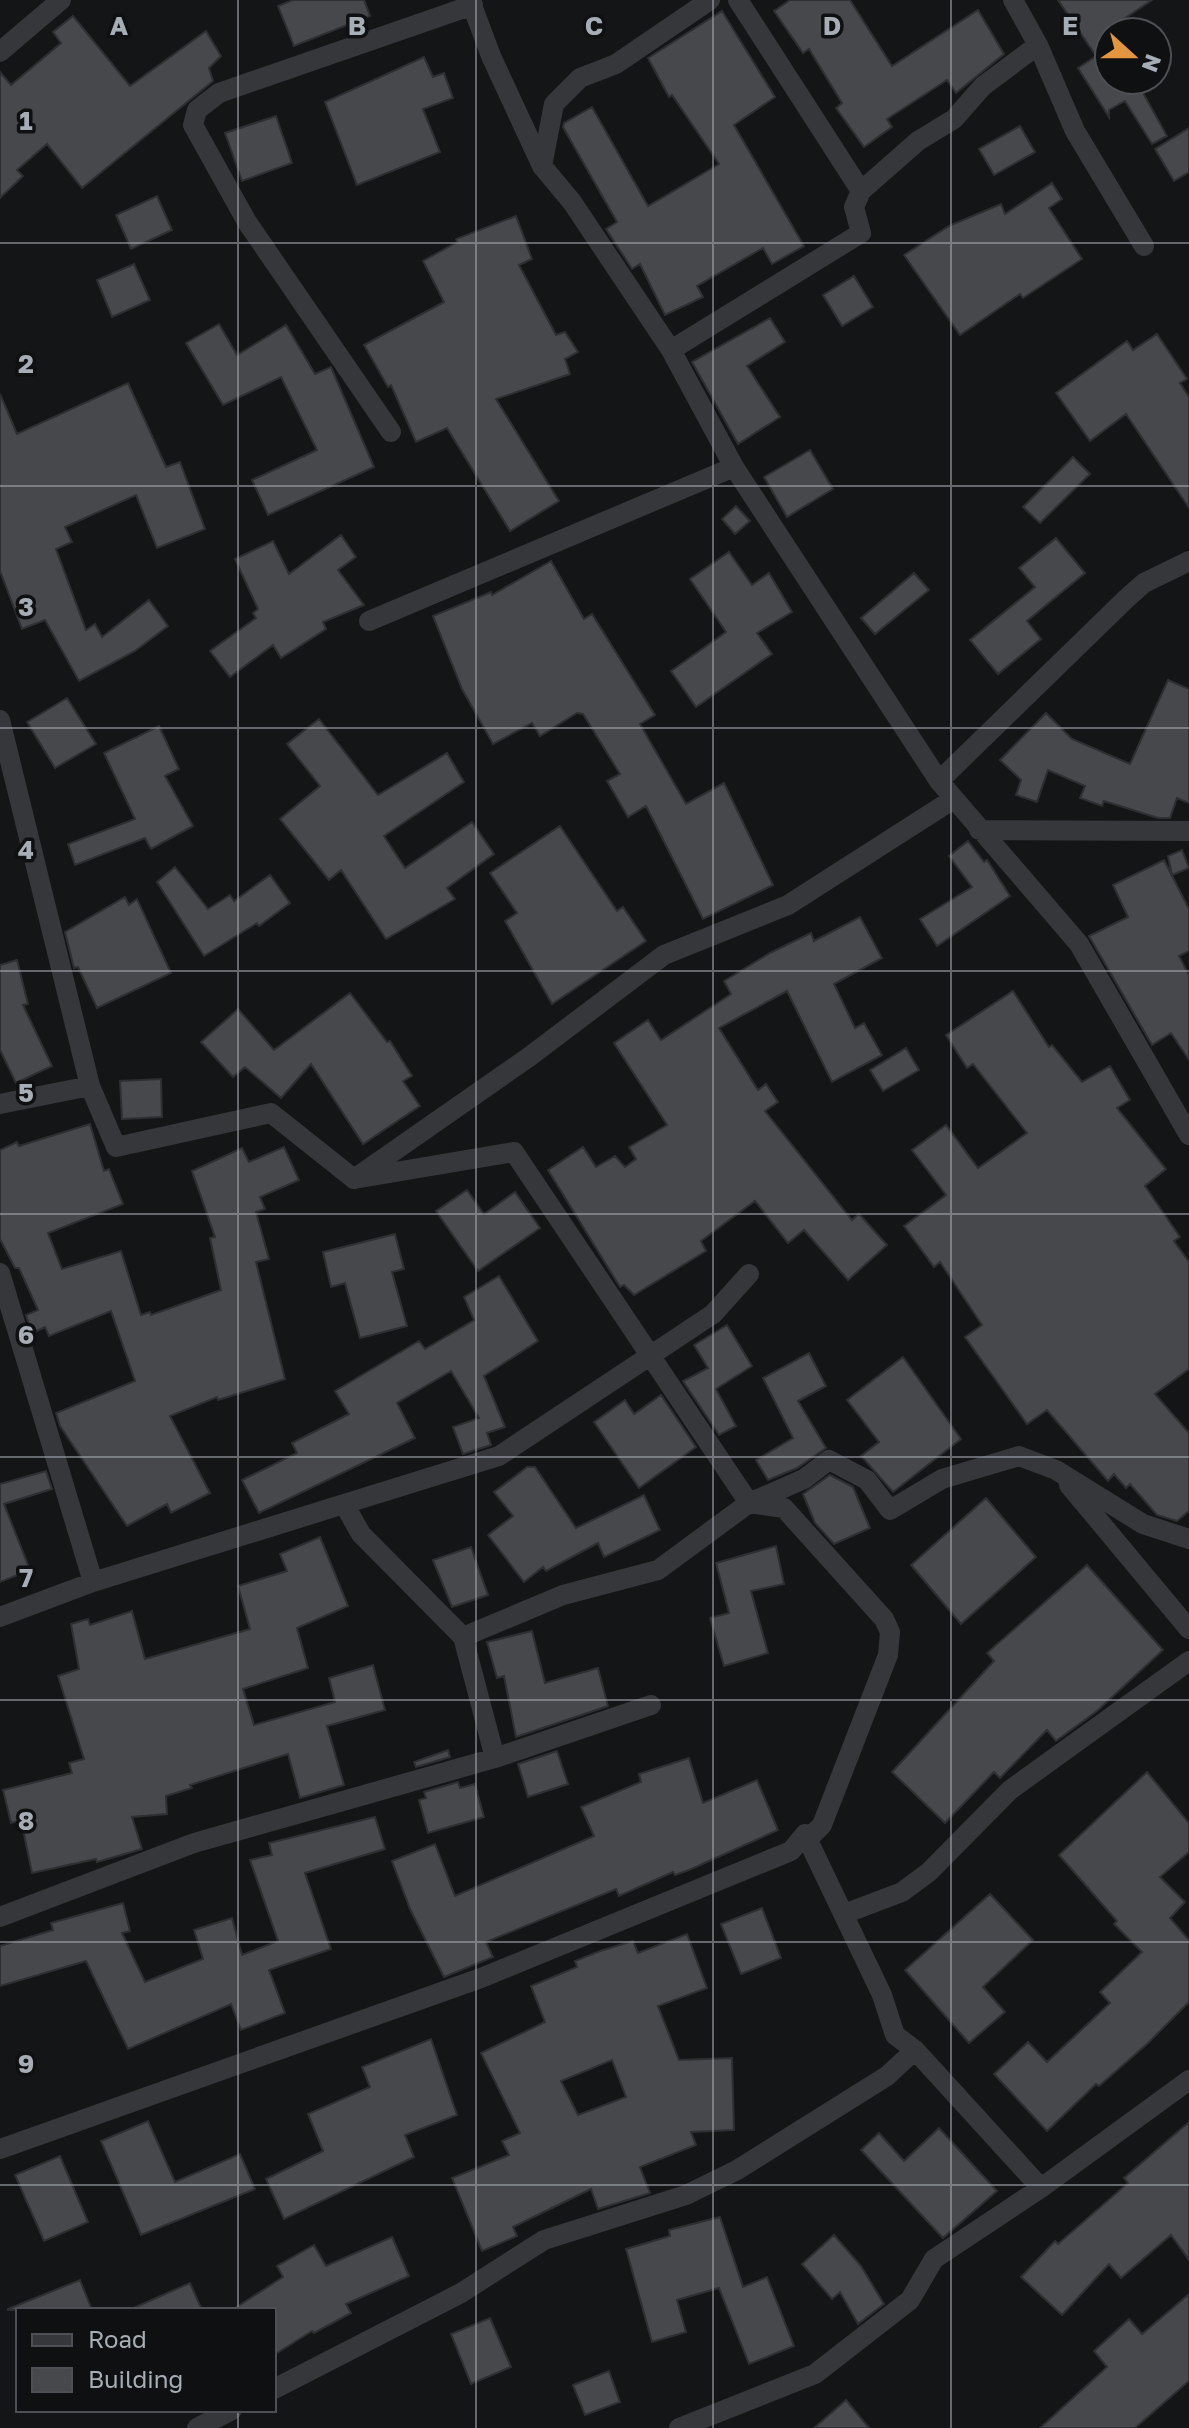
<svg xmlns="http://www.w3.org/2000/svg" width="1189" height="2428" font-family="'Golos Text',sans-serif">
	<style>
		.building { fill: #46484b; stroke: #2e2f32; stroke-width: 2; fill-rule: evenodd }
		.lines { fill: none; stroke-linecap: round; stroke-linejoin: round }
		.minor { stroke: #36373b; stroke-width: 20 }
		.grid { fill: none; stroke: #a7adb5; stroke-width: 2; stroke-opacity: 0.55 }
		.grid-label { font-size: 26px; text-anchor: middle; font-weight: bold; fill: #a7adb5; stroke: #0f1011; stroke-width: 7; stroke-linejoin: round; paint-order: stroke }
	</style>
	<rect width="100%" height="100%" fill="#141516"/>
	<path class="building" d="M293,0H364L370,16L294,46L278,6Z
		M790,0H850L892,66L978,10L1004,54L956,93L947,80L887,119L892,127L864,147L836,108L842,103L809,49L803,53L774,11Z
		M1058,0H1152L1109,29V80H1162L1142,91L1167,136L1152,144L1125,101L1109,110V117L1078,68L1096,56Z
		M722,11L775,97L734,125L804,246L772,264L763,248L697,286L703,297L665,315L640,264L632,269L606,229L617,222L563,127L564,123L592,107L648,206L719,164L672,95L669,97L648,58Z
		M73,16L130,86L206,31L221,56L209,68L213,81L82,188L47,144L17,170L23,176L0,198V72L11,85L61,43L53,32Z
		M424,57L433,77L444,73L453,98L423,109L440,152L357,185L325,102Z
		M276,116L292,163L242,181L225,133Z
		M1020,126L1035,152L994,175L979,149Z
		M1189,128V172L1174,181L1155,149Z
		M1052,183L1062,199L1049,208L1082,259L1023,298L1020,294L960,335L904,255L949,226L1001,204L1005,214Z
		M157,196L172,230L131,249L116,215Z
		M516,216L532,259L519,265L556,335L565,332L578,352L565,359L570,374L496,399L559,501L510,531L447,428L416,442L391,385L388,387L364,345L444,302L423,261L457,242L456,239Z
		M134,264L150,300L112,317L97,280Z
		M854,276L873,307L842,326L823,295Z
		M770,318L785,342L747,366L780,417L738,444L692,362Z
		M219,324L237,355L286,325L315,374L331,367L374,467L268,515L252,480L317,450L281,377L223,405L186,343Z
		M1157,334L1187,379L1180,383L1189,397V508L1126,414L1090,441L1056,393L1127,341L1133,350Z
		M128,383L166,467L180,462L205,529L157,548L136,495L65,527L72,542L56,549L86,630L95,624L102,637L149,600L168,626L135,651L79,681L45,620L22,629L0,571V394L17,434Z
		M810,450L833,489L787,517L764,477Z
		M1073,457L1090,474L1040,523L1023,507Z
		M736,506L750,521L735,534L722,519Z
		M341,535L356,557L338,570L364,605L323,622L326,629L281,658L273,645L230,677L210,651L256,618L253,613L258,609L235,559L273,541L289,574Z
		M1056,538L1085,573L1027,621L1041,639L998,674L970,640L1035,587L1019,568Z
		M729,552L752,585L769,573L792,612L757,633L772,654L696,707L671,671L726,632L690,579Z
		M551,561L584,619L592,614L655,715L640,724L686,804L724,783L773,885L703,919L646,806L628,817L607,781L620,774L583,714L577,713L540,736L532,723L493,744L462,689L433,616L491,592L492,595Z
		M914,573L929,590L875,634L861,618Z
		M1168,680L1189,689V803L1177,798L1170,818H1158L1104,801L1102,806L1080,798L1085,786L1048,770L1037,802L1016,795L1021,780L1000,760L1046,713L1072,739L1130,764Z
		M67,698L96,744L55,768L27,722Z
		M319,719L378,795L447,753L464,782L384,836L405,868L472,822L494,854L447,888L455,899L386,939L341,870L329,880L280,819L320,786L287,744Z
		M159,726L179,769L165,776L193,826L151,849L145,838L75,865L68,844L135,819L104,753Z
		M560,826L617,911L623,907L646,941L552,1004L505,921L517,913L490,873Z
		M968,841L984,862L987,860L1010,896L937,946L920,919L972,887L949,856Z
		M1182,850L1189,868L1172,875L1168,856Z
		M1164,860L1189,909V951L1179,956L1189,975V1060L1171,1033L1152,1045L1089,936L1128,917L1113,885Z
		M175,867L208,909L230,895L234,901L270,875L290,903L259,926L257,923L204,956L157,882Z
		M125,897L129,905L137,899L171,973L97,1008L78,967L74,968L65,932Z
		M860,917L882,958L834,984L855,1028L864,1023L882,1055L832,1082L787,991L719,1028L758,1090L766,1084L778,1102L765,1111L852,1220L859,1214L887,1245L848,1280L804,1230L788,1243L755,1201L701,1241L706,1251L634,1295L624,1285L620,1287L548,1170L583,1147L596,1167L615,1156L625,1167L636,1159L629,1147L667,1125L614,1043L648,1020L661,1040L731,994L724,981L770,953L811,933L814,941Z
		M17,960L28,1004L23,1005L52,1066L16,1083L0,1050V965Z
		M1013,991L1049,1047L1052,1045L1082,1082L1110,1066L1130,1100L1117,1108L1166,1169L1145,1186L1180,1237L1174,1241L1189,1262V1369L1155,1394L1189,1433V1511L1177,1521L1157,1515L1130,1484L1126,1488L1114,1474L1108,1481L1047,1410L1027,1424L965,1337L982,1325L940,1262L934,1267L904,1226L946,1195L912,1150L946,1125L978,1168L1027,1133L973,1064L967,1068L946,1035Z
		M350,993L387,1042L390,1041L412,1076L403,1081L420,1106L363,1144L311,1064L281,1098L245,1067L233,1077L201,1042L238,1009L274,1050Z
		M906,1048L919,1070L883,1091L870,1070Z
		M161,1079L162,1117L122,1119L120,1081Z
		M90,1124L104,1171L109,1169L123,1204L48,1233L62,1269L121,1251L141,1315L150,1312L151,1315L221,1290L210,1238L215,1237L192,1171L242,1148L249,1162L284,1147L299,1180L260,1197L265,1209L256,1212L269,1259L256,1262L285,1379L218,1400L217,1397L170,1416L210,1493L171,1513L167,1504L127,1526L60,1426L56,1413L135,1381L111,1311L49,1336L45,1327L32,1333L26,1315L38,1310L19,1268H15L0,1239V1150L17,1142L19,1146Z
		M467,1190L484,1214L515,1192L540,1228L478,1271L436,1211Z
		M395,1234L404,1269L392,1272L407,1326L360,1338L345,1283L331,1287L323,1252Z
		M499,1276L538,1341L484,1376L505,1427L487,1433L491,1445L463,1454L453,1427L479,1418L451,1371L397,1403L415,1438L259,1513L242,1480L297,1453L292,1443L349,1414L335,1391L419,1341L425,1349L474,1320L464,1297Z
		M727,1325L752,1366L716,1389L736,1426L719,1435L683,1381L708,1368L694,1345Z
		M809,1353L826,1386L798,1401L826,1448L797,1468L768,1480L756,1460L793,1438L763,1378Z
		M903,1357L961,1439L893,1492L861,1456L879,1442L847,1400Z
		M661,1395L696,1447L639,1488L594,1422L625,1400L634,1414Z
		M527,1467H535L576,1528L644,1495L660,1530L604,1557L598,1543L546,1571L543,1567L524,1582L488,1535L513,1516L494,1492Z
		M46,1471L52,1489L4,1504L30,1570L0,1582V1484Z
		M830,1475L853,1487L870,1528L834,1544L815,1523L803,1494Z
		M986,1498L1036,1557L961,1624L911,1565Z
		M320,1537L348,1606L297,1628L308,1668L243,1689L254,1725L335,1702L329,1678L373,1665L385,1710L327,1726L344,1785L300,1798L288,1754L190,1785L192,1788L166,1796L167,1814L132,1817L142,1849L97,1862L96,1859L32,1873L21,1820L11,1823L3,1790L72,1773L69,1763L84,1759L58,1676L79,1669L71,1624L88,1619L90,1625L132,1611L145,1659L250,1629L238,1586L287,1571L280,1554Z
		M776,1546L784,1584L751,1591L768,1653L724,1666L710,1618L729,1613L716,1563Z
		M471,1547L488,1595L452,1607L433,1560Z
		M1087,1565L1163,1650L1097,1711L1056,1741L1047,1730L1000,1778L994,1772L945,1823L892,1772L994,1661L987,1653Z
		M532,1631L545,1683L598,1668L608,1706L516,1737L504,1676L497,1678L487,1642Z
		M448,1750L450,1757L416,1767L414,1762Z
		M557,1751L568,1784L528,1797L518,1764Z
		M689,1758L703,1803L757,1780L778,1830L689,1870L675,1875L673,1872L619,1896L616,1889L486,1942L493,1957L444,1977L410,1909L392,1861L435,1844L455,1896L594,1836L581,1807L641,1782L639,1774Z
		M1147,1772L1189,1823V1852L1160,1877L1185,1902L1170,1918L1189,1940V2002L1147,2044L1099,2086L1096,2084L1047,2131L994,2074L1028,2042L1047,2062L1110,2003L1100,1992L1142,1952L1114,1924L1117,1921L1059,1855Z
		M458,1782L460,1788L475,1784L484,1817L428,1833L419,1800L426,1798L424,1792Z
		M375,1817L385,1849L305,1873L331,1949L269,1970L285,2013L241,2030L231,2004L128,2049L86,1961L0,1986V1946L53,1930L51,1923L123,1903L130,1931L122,1933L145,1982L203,1959L194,1930L232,1918L242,1955L278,1941L250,1860L272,1855L269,1843Z
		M990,1894L1033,1940L983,1987L1005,2012L969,2043L905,1970Z
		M762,1908L781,1958L741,1974L721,1924Z
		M687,1934L707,1988L658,2006L679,2060L732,2058L734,2130L691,2132L696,2145L640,2167L650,2193L598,2209L591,2189L513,2227L517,2236L482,2251L452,2178L509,2155L502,2141L520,2133L481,2053L545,2022L531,1986L577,1967L575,1961L600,1951L633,1941L638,1953ZM612,2060L626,2097L578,2115L561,2081Z
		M431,2039L457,2115L405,2135L414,2157L284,2219L266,2179L323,2151L308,2114L370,2087L362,2067Z
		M148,2121L175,2182L240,2154L255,2189L141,2235L101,2141Z
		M1189,2122V2260L1171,2235L1121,2278L1109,2264L1062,2315L1021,2277L1055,2241L1058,2244L1128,2183L1124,2178Z
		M939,2128L997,2191L943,2238L861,2150L879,2133L904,2161Z
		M60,2156L88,2222L44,2241L15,2175Z
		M720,2217L743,2287L767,2277L794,2346L749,2364L719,2288L677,2300L686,2332L652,2342L626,2249L670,2236L669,2230Z
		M834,2235L861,2266L884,2304L858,2324L840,2292L832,2299L802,2264Z
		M392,2237L409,2276L346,2304L351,2313L314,2333L312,2331L274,2355V2310H232L283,2277L277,2266L314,2245L326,2266Z
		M80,2280L92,2310H8V2309Z
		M190,2283L202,2310H129Z
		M1189,2294V2381L1135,2428H1040L1107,2367L1094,2351L1129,2319L1142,2334Z
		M490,2318L511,2367L471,2384L451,2334Z
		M609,2371L620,2402L585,2415L573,2385Z
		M846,2400L869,2428H814Z"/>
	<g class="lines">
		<path class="minor" d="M470,0L491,56L542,166L572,202L671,350L734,467L939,781L1079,944L1189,1135
			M738,0L861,191
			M1013,0L1038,45L1075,131L1144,246
			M0,52L61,0
			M542,166L554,104L580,78L616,64L710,0
			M671,350L861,233L854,207L861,191L918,141L954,119L983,86L1038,45
			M391,432L247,222L193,125L197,110L219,93L473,5
			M369,621L734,467
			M0,720L90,1086L116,1147L271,1113L354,1179L529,1057L664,955L788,905L952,800
			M939,781L1126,599L1144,583L1189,561
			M979,830L1189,831
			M0,1104L90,1086
			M0,1273L93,1582
			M1069,1485L1189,1629
			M344,1504L499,1456L713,1314L749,1274
			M0,1617L93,1582L344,1504L361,1534L463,1637L495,1758L194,1843L0,1917
			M463,1637L563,1595L658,1570L749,1503L804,1479L829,1460L867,1480L890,1510L942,1479L1019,1456L1056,1470L1143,1524L1189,1539
			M495,1758L651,1705
			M805,1834L882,1995L895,2035L915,2050L1041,2188
			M844,1914L902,1892L929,1872L1010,1790L1189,1661
			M0,2149L481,1978L791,1851L805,1834L809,1838L822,1825L888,1655L890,1632L884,1619L784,1508L749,1503L514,1152L354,1179
			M274,2389L461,2293L544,2240L686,2195L737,2170L887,2076L915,2050
			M197,2428L232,2410
			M679,2428L815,2374L910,2300L934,2259L1041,2188L1189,2080"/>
	</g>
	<path class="grid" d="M238,0V2310M476,0V2428M713,0V2428M951,0V2428M0,243H1189M0,486H1189M0,728H1189M0,971H1189M0,1214H1189M0,1457H1189M0,1700H1189M0,1942H1189M0,2185H1189M238,2410V2428"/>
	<g class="grid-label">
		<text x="119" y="35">A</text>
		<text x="357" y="35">B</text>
		<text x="594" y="35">C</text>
		<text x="832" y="35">D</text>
		<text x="1070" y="35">E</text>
		<text x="26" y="130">1</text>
		<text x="26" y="373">2</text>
		<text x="26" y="616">3</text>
		<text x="26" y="859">4</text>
		<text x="26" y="1102">5</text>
		<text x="26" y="1344">6</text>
		<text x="26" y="1587">7</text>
		<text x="26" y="1830">8</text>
		<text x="26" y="2073">9</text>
	</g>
	<rect x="16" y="2308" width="260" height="104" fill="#0f1011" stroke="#4c4f53" stroke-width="2"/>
	<rect x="32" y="2334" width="40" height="12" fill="#36373b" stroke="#4c4f53" stroke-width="2"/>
	<text x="88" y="2348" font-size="24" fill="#a7adb5">Road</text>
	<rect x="32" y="2368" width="40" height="24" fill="#46484b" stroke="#4c4f53" stroke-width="2"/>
	<text x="88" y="2388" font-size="24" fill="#a7adb5">Building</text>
	<g transform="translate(1133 56) rotate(111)"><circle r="38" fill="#0f1011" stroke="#4c4f53" stroke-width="2"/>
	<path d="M0-6L14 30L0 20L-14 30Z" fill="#e39540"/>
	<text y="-12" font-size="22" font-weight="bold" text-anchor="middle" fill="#a7adb5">N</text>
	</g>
</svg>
